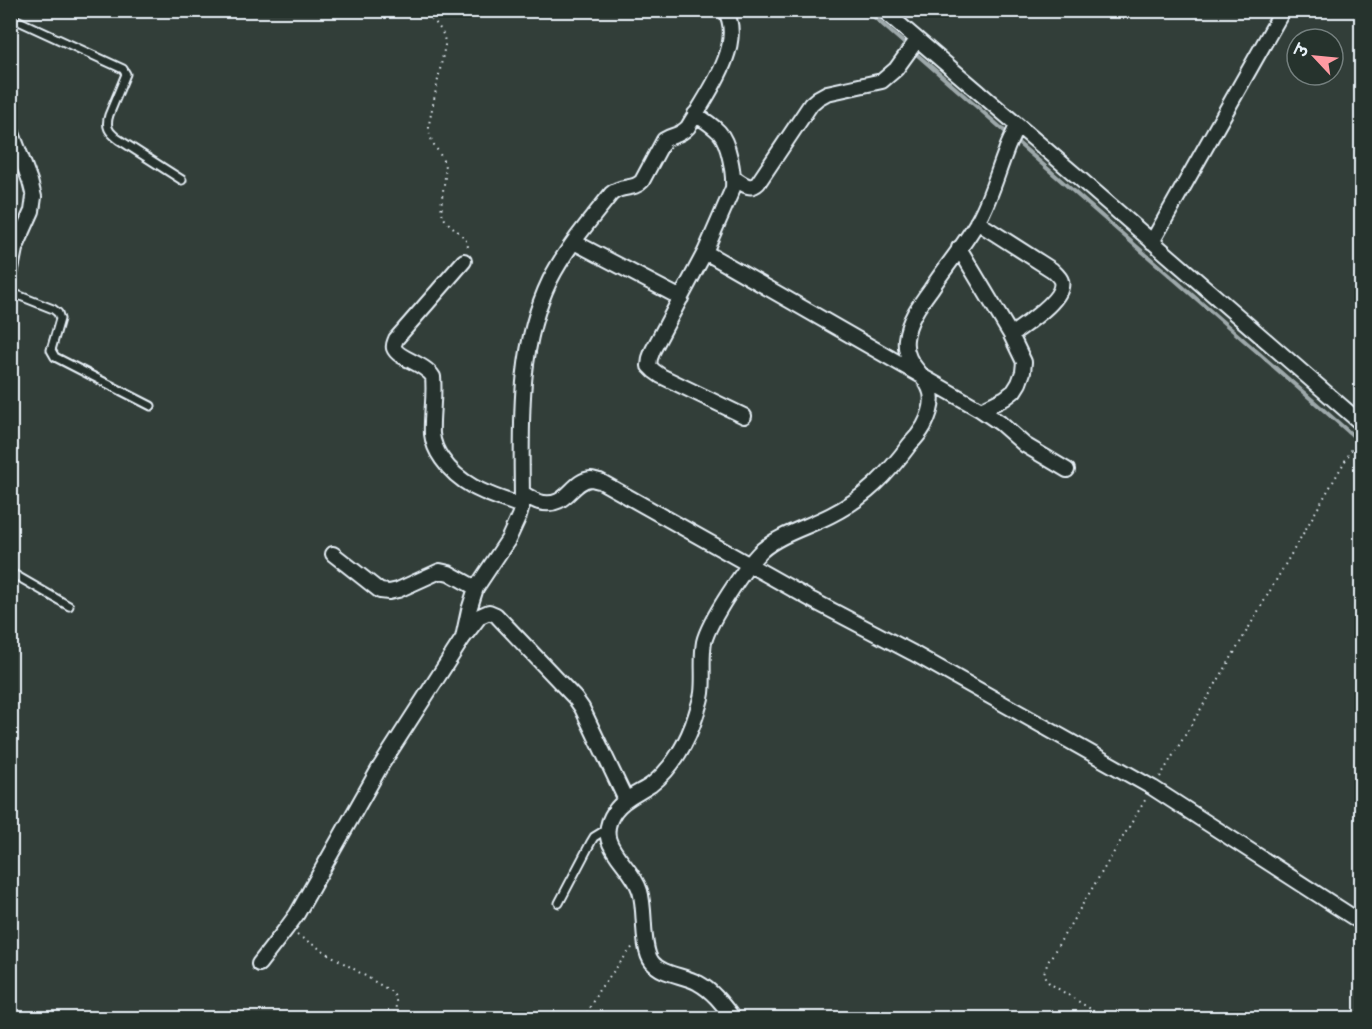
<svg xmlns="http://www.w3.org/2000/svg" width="1372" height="1029" font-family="'Shantell Sans','Playpen Sans Deva',sans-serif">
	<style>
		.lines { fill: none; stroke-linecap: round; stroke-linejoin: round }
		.stream { stroke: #9ea9ab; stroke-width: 4 }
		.lane-casing { stroke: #e8f1f8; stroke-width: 11 }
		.street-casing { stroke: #e8f1f8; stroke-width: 18 }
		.path { stroke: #e8f1f8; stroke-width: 2; stroke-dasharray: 1.5 4.5; stroke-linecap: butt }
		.lane { stroke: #26332d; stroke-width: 7 }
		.street { stroke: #26332d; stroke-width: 14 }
	</style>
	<rect width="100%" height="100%" fill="#323e39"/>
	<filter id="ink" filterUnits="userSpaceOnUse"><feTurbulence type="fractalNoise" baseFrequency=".0167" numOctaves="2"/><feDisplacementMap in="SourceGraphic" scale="12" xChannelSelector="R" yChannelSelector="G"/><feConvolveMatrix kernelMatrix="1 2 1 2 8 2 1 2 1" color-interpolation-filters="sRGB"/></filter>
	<g filter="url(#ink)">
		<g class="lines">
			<path class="stream" d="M866,10L1358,440L1362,445"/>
			<defs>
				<path id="lane" d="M10,17L123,69L126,74L109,115C105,127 109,132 118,139L182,180
					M10,292L53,309L58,313L60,319L51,350L55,357L151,406
					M10,572L69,606
					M559,903L591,842L594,837L607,829"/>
				<path id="street" d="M883,10L1078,177L1362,424
					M695,114C703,119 712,125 719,132C729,143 734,173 733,188L705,252L653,350L650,358L649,366L654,371L661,376L744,416
					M10,128L30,181L34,197L32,211L15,249L10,274
					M734,178C742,183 750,191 758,183L811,104L818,98L827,93L882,81L896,69L917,40
					M977,222L1052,270C1055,273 1060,277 1061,281C1066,299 1024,325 1011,335
					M574,242L681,298
					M1152,242L1283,10
					M959,248L1011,335L1024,362L1023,372L1019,383L1014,391L1005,398L981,410
					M705,252L981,410L1000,423L1025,445L1067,470
					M464,261L396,339C395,342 393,345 394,348C398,359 425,363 433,377C435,396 431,415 432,434C433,443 437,452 442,459C462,488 491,495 522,506
					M522,493C528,496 533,500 539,502C567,510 571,480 591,479C593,479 598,481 600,481L812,600L913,653L1153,788L1362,923
					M333,554L380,591L389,592L398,590L440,571L449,573L476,588
					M463,638L469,610L476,588L508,540L519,516L522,506C522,431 516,350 550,280C566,248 590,221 611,194C622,184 633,191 642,181L664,140C673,134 679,137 688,127C705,97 746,45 725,10
					M259,964L286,929L297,914L380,767L463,638L480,616L489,612L496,615L575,698L582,708L626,800
					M733,1018C723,1005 713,991 698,983C684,975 662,975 652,962C641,948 646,910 640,891C631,862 591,845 615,811C623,799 639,793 651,785C673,768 688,741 696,715C698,708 701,700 702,693C704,676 701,659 704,642C709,621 745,567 761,551C780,534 808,527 831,515C865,498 888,474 910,444C915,439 920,433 924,426C950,376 902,376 906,339C908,320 920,304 931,289C946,266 966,243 979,219C991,197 997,174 1006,151C1009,142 1014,134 1017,125"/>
			</defs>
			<use href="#lane" class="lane-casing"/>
			<use href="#street" class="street-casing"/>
			<path class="path" d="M423,10C433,21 445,29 445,45L429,124C428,145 441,149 445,167C447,182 437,205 444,218C451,229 469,235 468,250
				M1160,777L1226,667L1360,435
				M297,935L392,992C399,1001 396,1008 392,1018
				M584,1018L599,990L634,945
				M1105,1018L1049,983L1044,973L1048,962L1147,797"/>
			<use href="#lane" class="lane"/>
			<use href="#street" class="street"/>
		</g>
	</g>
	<rect width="1372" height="1029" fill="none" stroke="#26332d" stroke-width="36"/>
	<rect x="18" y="18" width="1336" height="993" fill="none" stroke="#e8f1f8" stroke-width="2" filter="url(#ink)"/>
	<g transform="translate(1315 57) rotate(296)"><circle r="28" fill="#26332d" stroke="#747f7e" stroke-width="1.5"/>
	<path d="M0-4.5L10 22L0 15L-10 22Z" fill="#ff9aa2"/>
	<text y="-9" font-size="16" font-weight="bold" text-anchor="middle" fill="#e8f1f8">उ</text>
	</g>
</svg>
